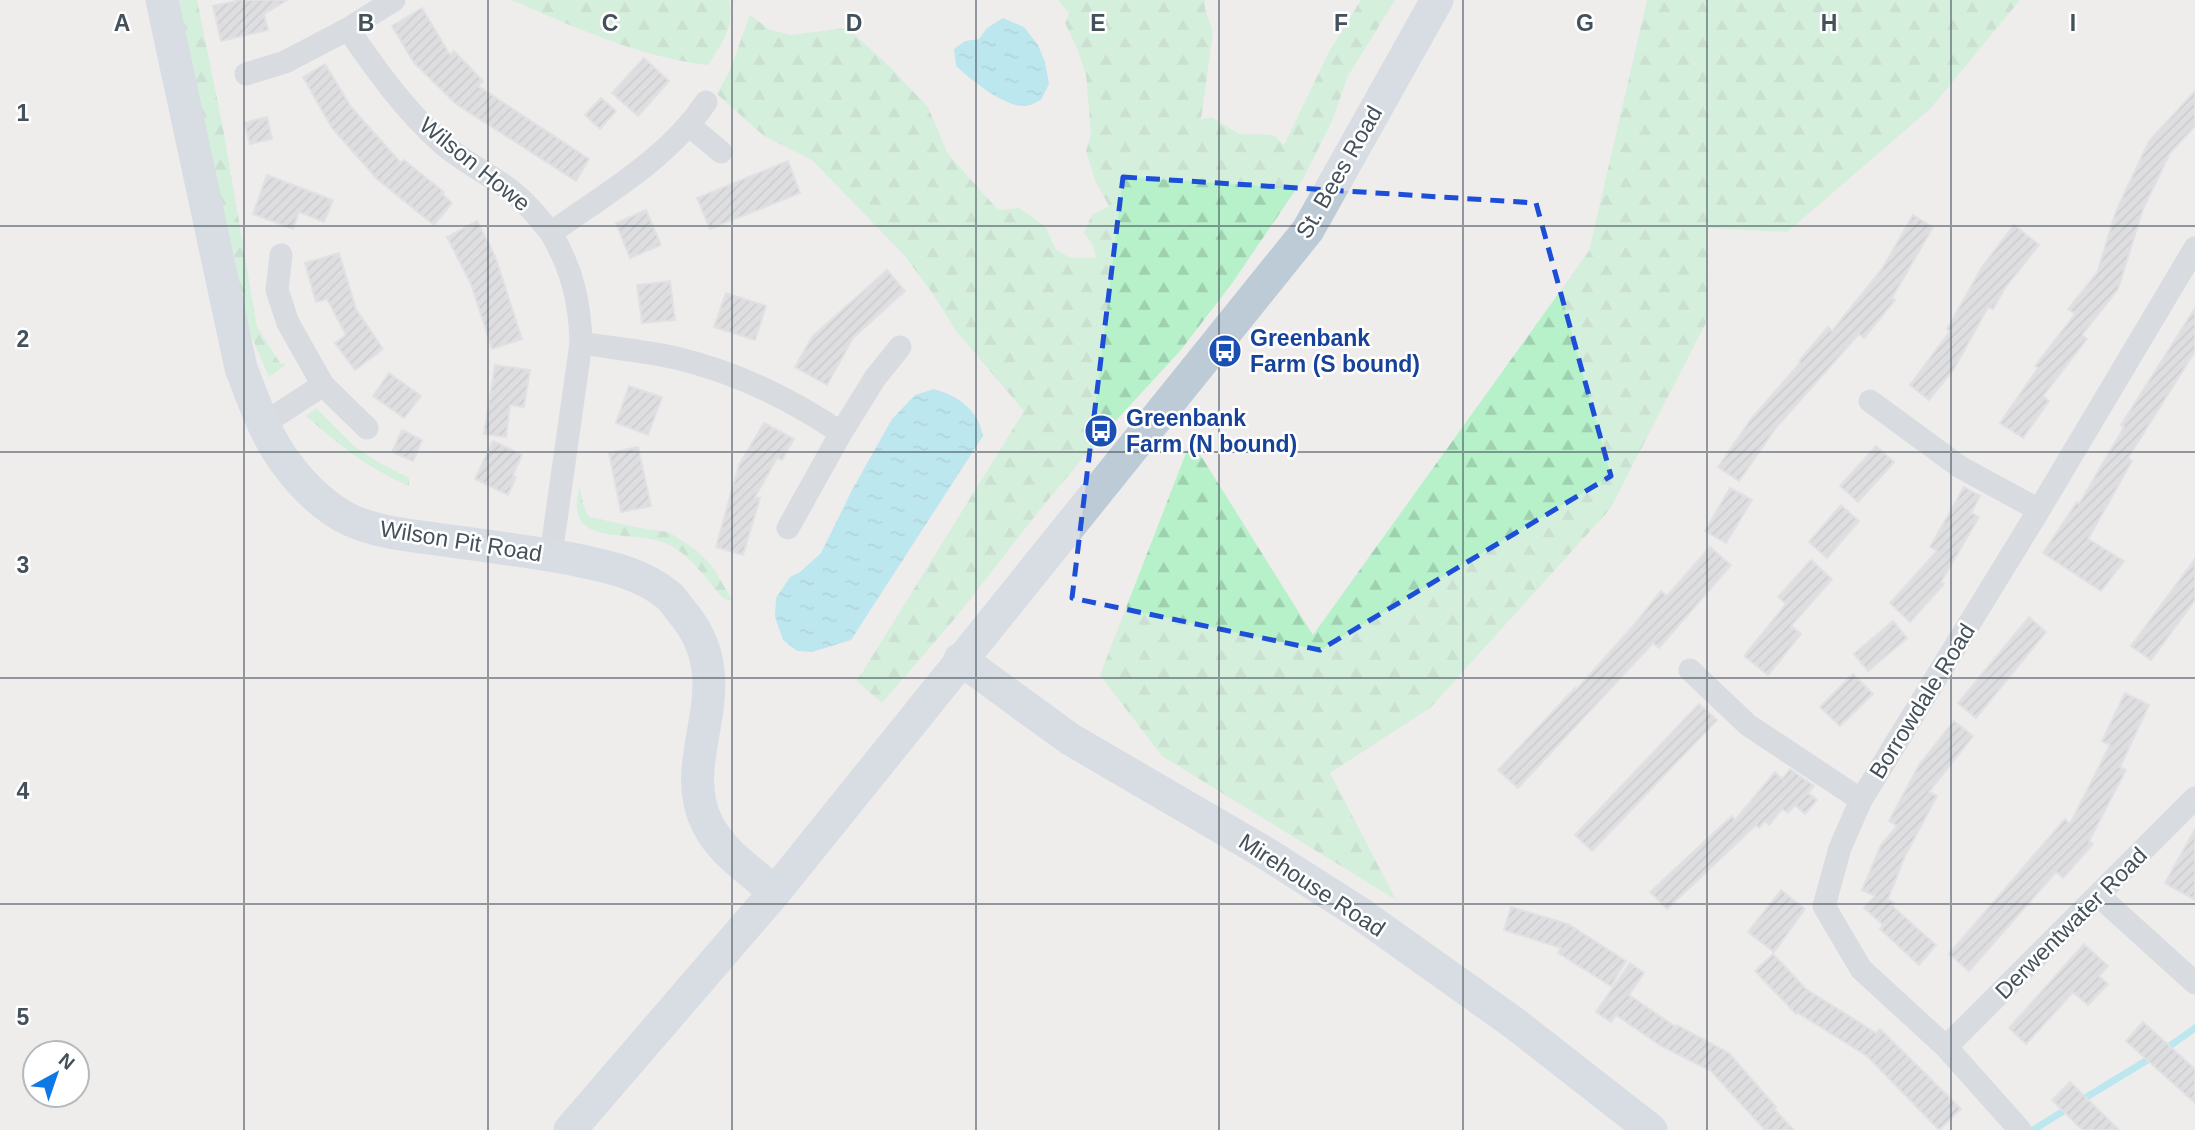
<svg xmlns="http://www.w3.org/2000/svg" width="2195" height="1130" font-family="Helvetica,sans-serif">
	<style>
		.forest { fill: url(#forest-firs) }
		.water { fill: url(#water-ripples) }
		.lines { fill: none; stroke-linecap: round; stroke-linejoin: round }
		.stream { stroke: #81dff0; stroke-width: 7 }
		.building { fill: url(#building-hatch); stroke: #d0d3d9; stroke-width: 2 }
		.street { stroke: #bcc8d0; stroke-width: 23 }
		.secondary { stroke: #bdcbd7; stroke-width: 33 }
		.marked { fill: none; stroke: #1d4ed8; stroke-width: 5; stroke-dasharray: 14 9; stroke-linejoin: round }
		.grid { fill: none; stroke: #44515b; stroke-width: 2; stroke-opacity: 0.55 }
		.labels { text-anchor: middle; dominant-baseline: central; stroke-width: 5; stroke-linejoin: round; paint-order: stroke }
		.street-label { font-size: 23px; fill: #44515b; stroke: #fff }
		.transit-label { font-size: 23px; font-weight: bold; fill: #164399; stroke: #fff; text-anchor: start }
		.grid-label { font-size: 23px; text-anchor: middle; font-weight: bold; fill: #44515b; stroke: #fff; stroke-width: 5; stroke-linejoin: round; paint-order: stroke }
	</style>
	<defs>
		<pattern id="forest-firs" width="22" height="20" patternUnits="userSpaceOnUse" patternTransform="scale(1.75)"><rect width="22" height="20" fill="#b7f1ca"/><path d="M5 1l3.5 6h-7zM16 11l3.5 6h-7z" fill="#9fd0b0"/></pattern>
		<pattern id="water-ripples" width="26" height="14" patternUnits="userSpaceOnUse" patternTransform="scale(1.75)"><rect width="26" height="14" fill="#81dff0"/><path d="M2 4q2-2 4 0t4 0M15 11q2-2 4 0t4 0" fill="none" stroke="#6bb7c5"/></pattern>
		<pattern id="building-hatch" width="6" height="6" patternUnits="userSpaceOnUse" patternTransform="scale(1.75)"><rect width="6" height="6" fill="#c9ccd2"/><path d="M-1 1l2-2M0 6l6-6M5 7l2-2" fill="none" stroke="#a5a8ad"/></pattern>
	</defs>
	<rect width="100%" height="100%" fill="#efecec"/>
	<path class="forest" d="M174,0H197L223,128L257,327L280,363L286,364L269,377L247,326Z
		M511,0H729C735,27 722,44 708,65C638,57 575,27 511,0Z
		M1058,0H1205V9L1213,32L1201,120L1211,117L1239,134L1273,135L1284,145L1330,50L1361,0H1395L1348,76L1332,121L1303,179L1233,282L1180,351L1098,440L1042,507L957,616L882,703L857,681L1024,411L956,331L933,294L905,256L812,160L764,136L717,94L730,70L750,15L770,30L791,35L847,28L886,63L928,107L948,154L998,210L1019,208L1045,226L1056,250L1071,258H1096L1093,246L1084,232L1092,215L1109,206L1095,180L1086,151L1091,134L1086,75L1077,48L1065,23L1069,13Z
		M1647,0H2020L1930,109L1787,232L1707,228L1708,319L1610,509L1430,708L1330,773L1396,900L1162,756L1100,675L1191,440L1313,635L1589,251Z
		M316,408L354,446L378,462L409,478V486C367,468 340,445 306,416Z
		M580,486L583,504L589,517L651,530L669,532L696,550L712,566L733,601L724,599C706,580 690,553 665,543C629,528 561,550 580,486Z"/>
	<path class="water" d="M1003,18L1024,27L1038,45L1045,62L1049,84L1041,100C1037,102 1030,106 1025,106C1004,107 970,79 956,66L954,49L965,41L979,39L987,28Z
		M934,389C958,396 978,409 983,436L851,640L812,652L797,651L783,640L775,617L776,598L790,577L800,572L821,553L852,490L892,419L915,395Z"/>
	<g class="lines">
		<path class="stream" d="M2164,1050L2195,1028
			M2080,1101L2154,1056
			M2033,1130L2070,1107"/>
	</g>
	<path class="building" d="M241,0H287L264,14L268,30L221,41L213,6Z
		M422,8L450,55L454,51L483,81L478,86L589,159L576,181L456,104L414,63L392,26Z
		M644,58L669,81L638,116L612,93Z
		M325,64L351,107L401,163L404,160L444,192L442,194L452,203L434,225L377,179L332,128L303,77Z
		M2195,91V126L2170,153L2143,209L2118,289L2082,335L2087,339L2043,396L2049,401L2023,438L2000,423L2038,368L2035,366L2075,314L2068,309L2097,273L2116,211L2149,141Z
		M601,98L616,111L600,129L585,115Z
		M267,117L272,139L250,144L244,123Z
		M788,161L800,193L710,229L697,198Z
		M267,175L333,200L324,222L299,212L293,229L253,214Z
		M646,210L661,245L630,258L616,223Z
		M1913,215L1933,227L1892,298L1895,300L1864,338L1859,334L1775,429L1739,481L1718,467L1751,419L1800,363L1799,361L1828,327L1832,331L1882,269Z
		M477,221L495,256L522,339L492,349L471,284L447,237Z
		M2014,225L2039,245L2005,288L1993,309L1988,307L1954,369L1929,400L1910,385L1950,331L1947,329L1982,267Z
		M339,253L356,309L383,349L355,370L335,343L346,335L327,299L316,302L305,263Z
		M887,270L905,291L853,338L827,385L795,367L812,337Z
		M670,281L675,320L642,323L637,285Z
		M726,293L766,306L755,340L714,327Z
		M2195,308V351L2128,458L2132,461L2088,539L2124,561L2101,591L2043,553L2077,502L2079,504L2124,427L2121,425Z
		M495,365L530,370L524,407L510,405L506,437L484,434Z
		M389,373L421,396L404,418L373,396Z
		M629,386L662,397L648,435L616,423Z
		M764,423L794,439L782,460L777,458L755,497L760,498L743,555L716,547L739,465Z
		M402,430L422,440L413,461L392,452Z
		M493,441L522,455L513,475L516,477L508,495L475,479Z
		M1876,446L1894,462L1858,502L1840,486Z
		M638,447L651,506L621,512L609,453Z
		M1964,487L1980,496L1970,515L1972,513L1979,517L1941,582L1944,584L1910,622L1890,603L1937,551L1930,547Z
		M1730,488L1752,500L1726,543L1705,531Z
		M1841,505L1859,521L1827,558L1809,542Z
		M1710,547L1731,565L1659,648L1653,643L1518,788L1498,770L1575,688L1576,690L1633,626L1661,591L1667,596Z
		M2195,559V600L2151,660L2131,646Z
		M1811,560L1832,579L1791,626L1801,634L1768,675L1744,656L1786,604L1778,597Z
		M2029,617L2046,632L1976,718L1958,703Z
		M1893,621L1907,638L1868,671L1854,654Z
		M1853,674L1873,694L1840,726L1820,707Z
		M2125,693L2149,705L2120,767L2126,770L2089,841L2093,844L2063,878L2056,872L1969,971L1949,954L2065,819L2070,824L2110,745L2102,741Z
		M1699,704L1717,720L1592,851L1575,835Z
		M1954,721L1973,736L1929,792L1937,796L1905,856L1888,899L1894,903L1892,906L1936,945L1919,965L1880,929L1883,925L1864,908L1875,896L1862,890L1881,845L1897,826L1889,821L1919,765Z
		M1790,769L1814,786L1808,793L1817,800L1805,814L1795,805L1788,813L1782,809L1769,825L1765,821L1759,828L1756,825L1667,909L1650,892L1732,816L1735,820L1775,772L1782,779Z
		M2195,829V900L2165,883Z
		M1781,890L1805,909L1774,952L1748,932Z
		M1511,907L1568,924L1626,961L1611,986L1558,953L1561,948L1504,930Z
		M2084,944L2108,966L2099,976L2108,984L2088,1005L2073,992L2026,1044L2009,1028Z
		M1773,954L1806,989L1876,1033L1880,1029L1961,1109L1939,1130L1867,1056L1798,1013L1796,1014L1755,971Z
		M1630,963L1644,973L1629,995L1676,1027L1677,1025L1729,1053L1776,1107L1774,1109L1794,1130H1765L1711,1071L1661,1046L1616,1015L1611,1022L1596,1012Z
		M2143,1022L2195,1069V1103L2126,1041Z
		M2070,1082L2119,1130H2082L2052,1100Z"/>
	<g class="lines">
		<path class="street" d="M348,29L394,0
			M246,74L285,62L348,29C377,71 405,111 444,145C464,162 489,174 510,190C527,203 538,217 551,233
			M690,126L721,152
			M281,255L277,290L288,323L323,385
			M581,343C612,348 645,351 676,358C735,372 791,399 841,433L875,378L900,347
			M1870,401L1960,467L2039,510
			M263,424L323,385L367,428
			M788,528L841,433
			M551,555L581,343C580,302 572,269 551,233C605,194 669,158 706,102
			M1690,670L1748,725L1861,800
			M2099,896L2195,983
			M1946,1047L2195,798
			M2020,1130L1946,1047L1861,969L1824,906L1840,848L1861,800L2039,510L2195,248"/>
		<path class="secondary" d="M162,0L241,368C254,402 266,438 289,467C304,487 326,508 348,519C375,532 407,535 436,539C481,545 527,551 572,559C606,566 642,573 669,596C675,602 680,610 686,617C742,690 673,758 708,825C722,853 752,872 775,892
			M960,659L1070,739L1267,854L1358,912L1514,1023L1651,1130
			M570,1130L775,892L1308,230L1437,0"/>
	</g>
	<path d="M0 0H2195V1130H0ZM1123,177L1536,203L1611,476L1320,650L1072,598Z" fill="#efecec" fill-opacity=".55" fill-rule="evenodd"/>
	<path class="marked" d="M1123,177L1536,203L1611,476L1320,650L1072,598Z"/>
	<path class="grid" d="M244,0V1130M488,0V1130M732,0V1130M976,0V1130M1219,0V1130M1463,0V1130M1707,0V1130M1951,0V1130M0,226H2195M0,452H2195M0,678H2195M0,904H2195"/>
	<defs>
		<symbol id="bus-disc" viewBox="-11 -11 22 22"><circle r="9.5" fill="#1a4fb4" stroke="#fff"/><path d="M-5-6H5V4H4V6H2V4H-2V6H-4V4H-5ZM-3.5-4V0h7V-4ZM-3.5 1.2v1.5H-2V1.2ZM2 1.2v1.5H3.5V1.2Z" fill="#fff"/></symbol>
	</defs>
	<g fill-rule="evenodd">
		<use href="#bus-disc" x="1206" y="332" width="38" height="38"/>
		<use href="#bus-disc" x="1082" y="412" width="38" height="38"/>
	</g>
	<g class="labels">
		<g class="street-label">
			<text transform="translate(475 164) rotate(39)">Wilson Howe</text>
			<text transform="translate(1339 172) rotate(-60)">St. Bees Road</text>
			<text transform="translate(461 541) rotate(9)">Wilson Pit Road</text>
			<text transform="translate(1922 701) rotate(-58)">Borrowdale Road</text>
			<text transform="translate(1312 885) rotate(33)">Mirehouse Road</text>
			<text transform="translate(2071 923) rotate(-45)">Derwentwater Road</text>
		</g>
		<g class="transit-label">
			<text x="1250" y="338">Greenbank<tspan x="1250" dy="26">Farm (S bound)</tspan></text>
			<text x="1126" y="418">Greenbank<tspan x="1126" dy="26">Farm (N bound)</tspan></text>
		</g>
	</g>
	<g class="grid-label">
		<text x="122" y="31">A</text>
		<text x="366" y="31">B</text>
		<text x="610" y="31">C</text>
		<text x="854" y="31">D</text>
		<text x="1098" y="31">E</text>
		<text x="1341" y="31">F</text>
		<text x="1585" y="31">G</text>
		<text x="1829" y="31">H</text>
		<text x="2073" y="31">I</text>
		<text x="23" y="121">1</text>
		<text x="23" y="347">2</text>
		<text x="23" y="573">3</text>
		<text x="23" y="799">4</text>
		<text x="23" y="1025">5</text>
	</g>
	<g transform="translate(56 1074) rotate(40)"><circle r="33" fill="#ffffff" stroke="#b4b9bd" stroke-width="2"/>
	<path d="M0-5L12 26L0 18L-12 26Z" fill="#0f78e7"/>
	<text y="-10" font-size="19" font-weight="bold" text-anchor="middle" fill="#44515b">N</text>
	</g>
</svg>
